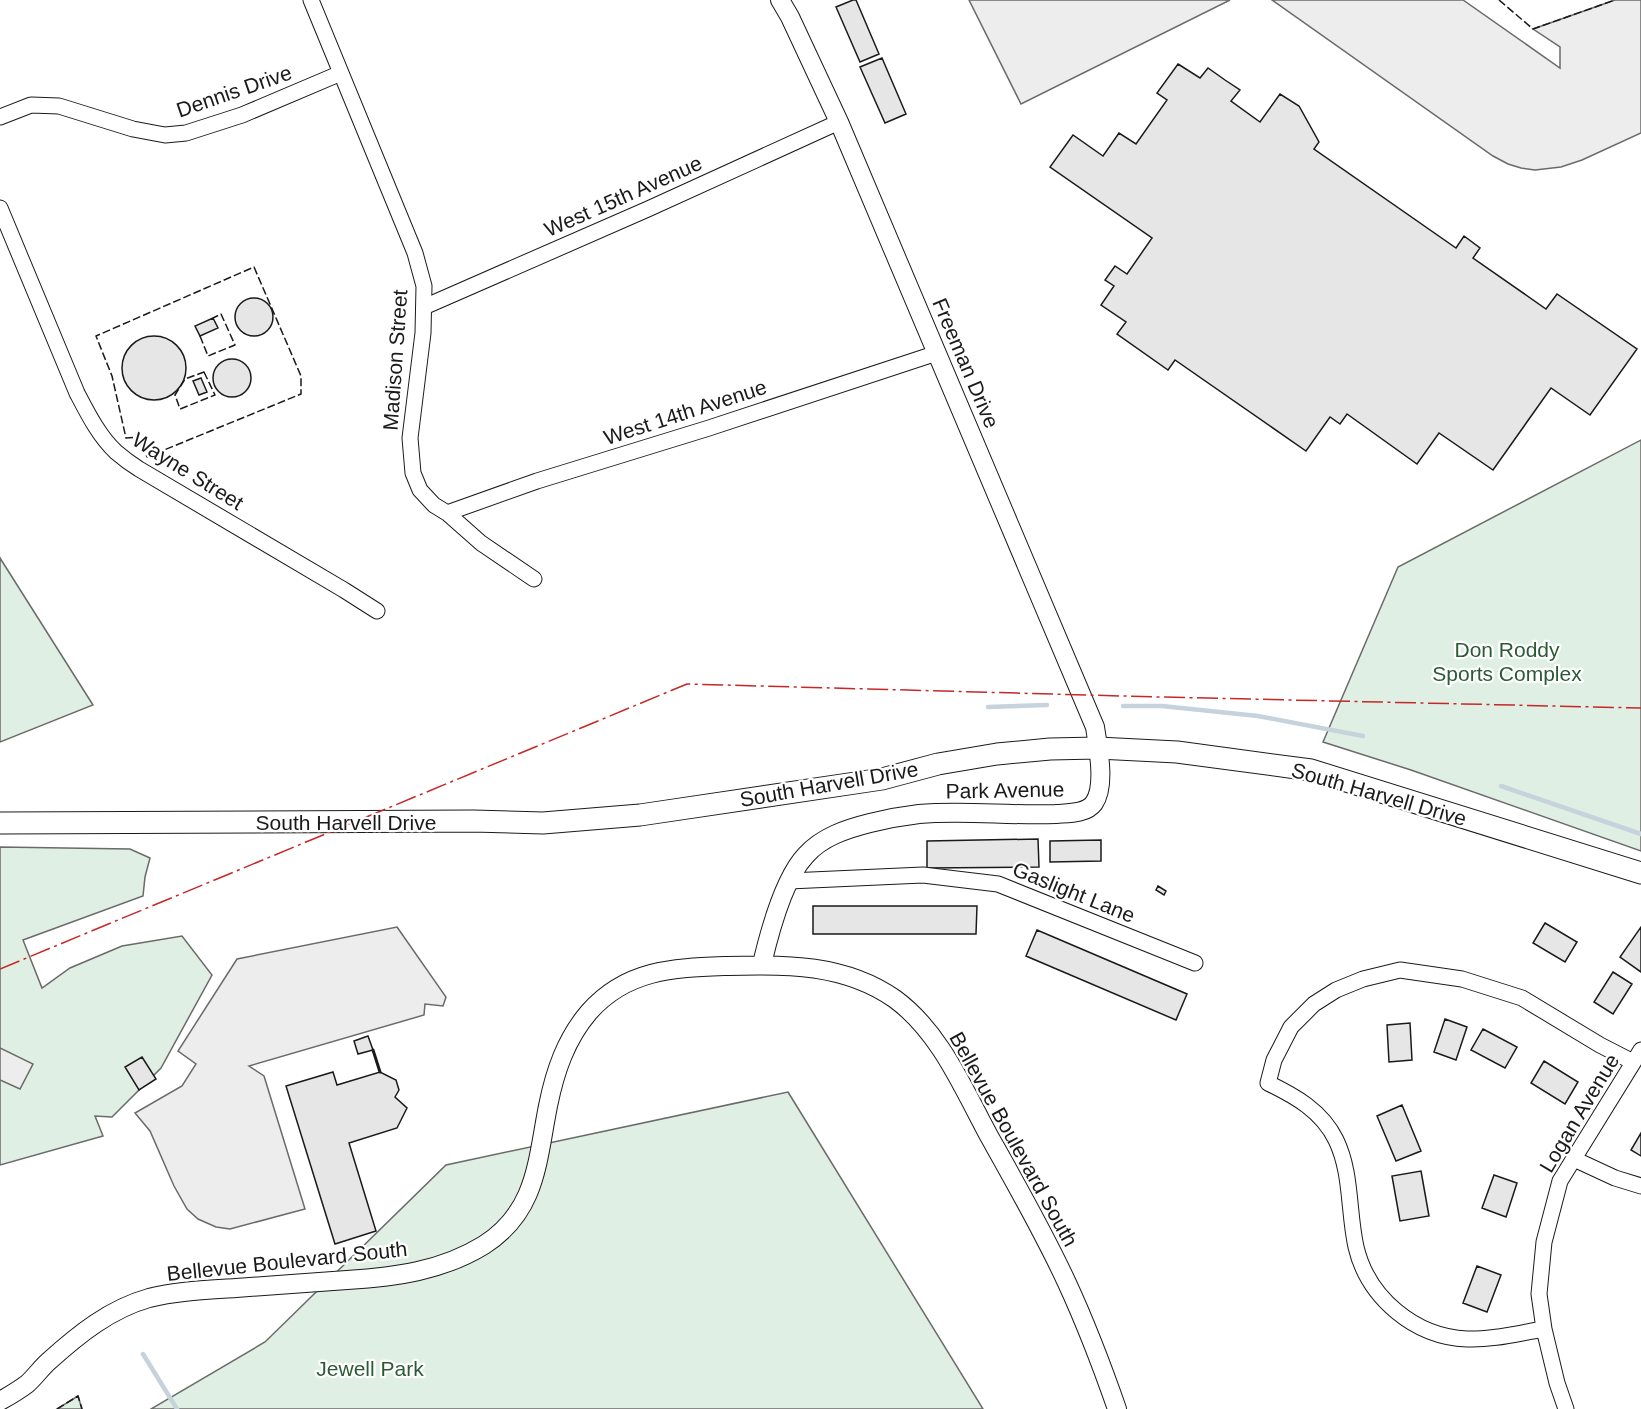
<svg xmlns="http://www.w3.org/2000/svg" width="1641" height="1409" font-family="Helvetica,sans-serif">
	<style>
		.green { fill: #e0efe3; stroke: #6a6a6a; stroke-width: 1.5 }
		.parking { fill: #ededed; stroke: #6a6a6a; stroke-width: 1.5 }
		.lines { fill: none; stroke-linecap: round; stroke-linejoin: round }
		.stream { stroke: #c6d2dc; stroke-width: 4.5 }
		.building { fill: #e6e6e6; stroke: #1a1a1a; stroke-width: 1.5 }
		.minor-casing { stroke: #1a1a1a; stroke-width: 17 }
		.tertiary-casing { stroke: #1a1a1a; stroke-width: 20 }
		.secondary-casing { stroke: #1a1a1a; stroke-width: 23 }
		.minor { stroke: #fff; stroke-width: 15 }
		.tertiary { stroke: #fff; stroke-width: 18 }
		.secondary { stroke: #fff; stroke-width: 21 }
		.fence { stroke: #1a1a1a; stroke-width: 1.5; stroke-dasharray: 8 3; stroke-linecap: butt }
		.wall { stroke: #1a1a1a; stroke-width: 3 }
		.power { stroke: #c62828; stroke-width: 1.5; stroke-dasharray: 21 4.5 3 4.5; stroke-linecap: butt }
		.labels { text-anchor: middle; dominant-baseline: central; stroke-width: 4.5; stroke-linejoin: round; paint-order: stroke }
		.street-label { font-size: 21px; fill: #1a1a1a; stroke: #fff }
		.park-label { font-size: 21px; fill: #2b5a34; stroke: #fff }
	</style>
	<rect width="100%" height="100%" fill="#fff"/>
	<path class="green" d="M1641,440V851L1411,770L1323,742L1398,567Z
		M0,558L93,705L0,742Z
		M0,847L130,849L150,858L145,877L143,896L23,940L42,988L70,968L122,946L182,936L212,975L161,1068L112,1117L95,1116L103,1136L0,1165Z
		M788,1092L983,1409H151L265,1342L446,1165Z
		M78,1396L82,1409H57Z"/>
	<path class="parking" d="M969,0H1230L1021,104Z
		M1272,0H1463L1560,68V47L1533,29L1615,0H1641V133L1582,160L1561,167L1535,170L1521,168L1508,164L1493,156Z
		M397,927L446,997L443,1006L425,1004L424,1015L249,1066L264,1076L305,1209L230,1229L216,1227L198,1219L187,1209L174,1186L150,1131L135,1113L182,1086L196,1064L178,1051L237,959Z
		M0,1048L33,1064L20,1089L0,1080Z"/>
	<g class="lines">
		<path class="stream" d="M1123,706H1162L1258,716L1363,736
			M988,707L1047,705
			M1501,786L1641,834
			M143,1354L177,1409"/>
	</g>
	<path class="building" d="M853,0H856L879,54L860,62L836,7Z
		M882,58L906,114L885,123L860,67Z
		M1178,64L1200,78L1208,68L1225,80L1240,90L1231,101L1260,122L1280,94L1299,106L1319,142L1314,149L1456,248L1464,236L1480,248L1473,258L1546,309L1557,294L1637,349L1590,415L1551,388L1493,470L1439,433L1417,464L1347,414L1340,424L1330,417L1306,451L1175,360L1168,370L1117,334L1126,322L1101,305L1114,286L1105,280L1115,266L1127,274L1152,238L1050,167L1073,135L1103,156L1119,133L1136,144L1167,100L1157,93Z
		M235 317a19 19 0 1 1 38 0a19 19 0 1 1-38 0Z
		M213,318L218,328L200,336L195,326Z
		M122 368a32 32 0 1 1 64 0a32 32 0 1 1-64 0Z
		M213 378a19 19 0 1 1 38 0a19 19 0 1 1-38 0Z
		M201,378L207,392L199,395L193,381Z
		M1038,839L1039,867L927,868V841Z
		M1101,840V861L1050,862V841Z
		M1158,886L1166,891L1164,895L1156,890Z
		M813,906H977L976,934H813Z
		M1545,923L1577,942L1565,962L1533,943Z
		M1641,927V972L1620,957Z
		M1037,930L1187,994L1176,1020L1026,956Z
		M1613,972L1632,984L1613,1014L1594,1002Z
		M1445,1019L1467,1027L1456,1060L1434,1052Z
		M1410,1023L1412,1060L1389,1062L1387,1025Z
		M1483,1029L1517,1047L1505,1068L1471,1050Z
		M368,1036L373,1050L358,1054L354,1041Z
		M142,1057L156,1079L139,1090L125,1067Z
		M1544,1061L1578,1082L1565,1104L1531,1083Z
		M333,1072L337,1085L380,1072L396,1080L399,1090L395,1097L407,1108L397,1128L349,1143L376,1231L335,1244L286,1086Z
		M1402,1105L1421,1151L1396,1161L1377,1116Z
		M1641,1133V1156L1631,1150Z
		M1421,1171L1429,1216L1400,1221L1392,1176Z
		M1494,1175L1517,1183L1506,1217L1482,1208Z
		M1477,1266L1501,1275L1487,1312L1463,1303Z"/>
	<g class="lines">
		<defs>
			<path id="minor" d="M311,0L415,253L424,286L423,333L410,438L413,473L420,490L434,505L447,513L481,543L534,579
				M0,117L31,105L59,106L133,129L165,135L186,133L242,115L341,73
				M0,208L77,393C88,414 99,436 116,452C123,458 131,464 139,469L344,590L377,611
				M424,307L648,209L839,122
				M447,513L537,481L709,428L937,353
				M789,881L923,875L998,884L1195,963
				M1574,1159L1615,1178L1641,1186
				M1544,1329C1519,1333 1493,1340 1467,1339C1415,1337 1368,1298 1356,1247C1348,1211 1352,1173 1336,1140C1322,1111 1295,1096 1268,1083L1274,1060L1291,1027L1314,1004L1336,990L1363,979L1400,970L1462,979L1522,998L1600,1045L1633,1062
				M1566,1409L1557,1383L1544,1329L1539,1294L1544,1242L1560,1181L1641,1050"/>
			<path id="tertiary" d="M762,964C769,934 784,878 806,855C822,837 846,829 870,823C886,819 902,816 919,814C964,810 1010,816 1056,814C1068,813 1086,814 1094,803C1106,786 1098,747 1095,727L839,122L790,17L780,0
				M0,1401C9,1396 19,1390 27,1384C35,1377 41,1368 49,1361C79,1334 110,1309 149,1298C177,1291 207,1290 236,1288C273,1285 310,1283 347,1280C395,1277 442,1271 484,1245C537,1211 537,1161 548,1106C555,1071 566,1039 589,1012C627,969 674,968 727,966C786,964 845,964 895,999C940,1032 963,1088 989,1136C1016,1184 1044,1233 1067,1283C1086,1324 1102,1366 1117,1409"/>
			<path id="secondary" d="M0,823L473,821L543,823L640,815L882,779L938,764L997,754L1050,749L1098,748L1177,752L1311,770L1641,873"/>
		</defs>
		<use href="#minor" class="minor-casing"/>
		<use href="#tertiary" class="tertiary-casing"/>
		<use href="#secondary" class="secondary-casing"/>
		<use href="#minor" class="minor"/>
		<use href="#tertiary" class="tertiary"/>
		<use href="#secondary" class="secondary"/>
		<path class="fence" d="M1499,0L1533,29L1615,0
			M254,267L301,376V394L147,457L138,437L126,438L112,376L96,336Z
			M200,336L208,356L235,345L221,314L213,318
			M204,372L215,395L180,409L175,395L185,379Z
			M57,1409L78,1396L82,1409"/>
		<path class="wall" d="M373,1050L380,1072"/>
		<path class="power" d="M0,969L687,684L1159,697L1641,708"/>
	</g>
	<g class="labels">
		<g class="street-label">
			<text transform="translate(234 91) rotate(-19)">Dennis Drive</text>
			<text transform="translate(623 196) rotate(-24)">West 15th Avenue</text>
			<text transform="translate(395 360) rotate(-86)">Madison Street</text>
			<text transform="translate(966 363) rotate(67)">Freeman Drive</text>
			<text transform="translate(685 412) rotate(-18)">West 14th Avenue</text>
			<text transform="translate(188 471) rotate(32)">Wayne Street</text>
			<text transform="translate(829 784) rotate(-10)">South Harvell Drive</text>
			<text transform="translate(1005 790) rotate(-1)">Park Avenue</text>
			<text transform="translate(1379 794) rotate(16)">South Harvell Drive</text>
			<text x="346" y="822">South Harvell Drive</text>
			<text transform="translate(1074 892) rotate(22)">Gaslight Lane</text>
			<text transform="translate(1579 1113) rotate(-59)">Logan Avenue</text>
			<text transform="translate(1014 1139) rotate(61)">Bellevue Boulevard South</text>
			<text transform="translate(287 1261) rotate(-6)">Bellevue Boulevard South</text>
		</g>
		<g class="park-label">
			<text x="1507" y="649">Don Roddy<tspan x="1507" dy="24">Sports Complex</tspan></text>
			<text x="370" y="1368">Jewell Park</text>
		</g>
	</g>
</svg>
